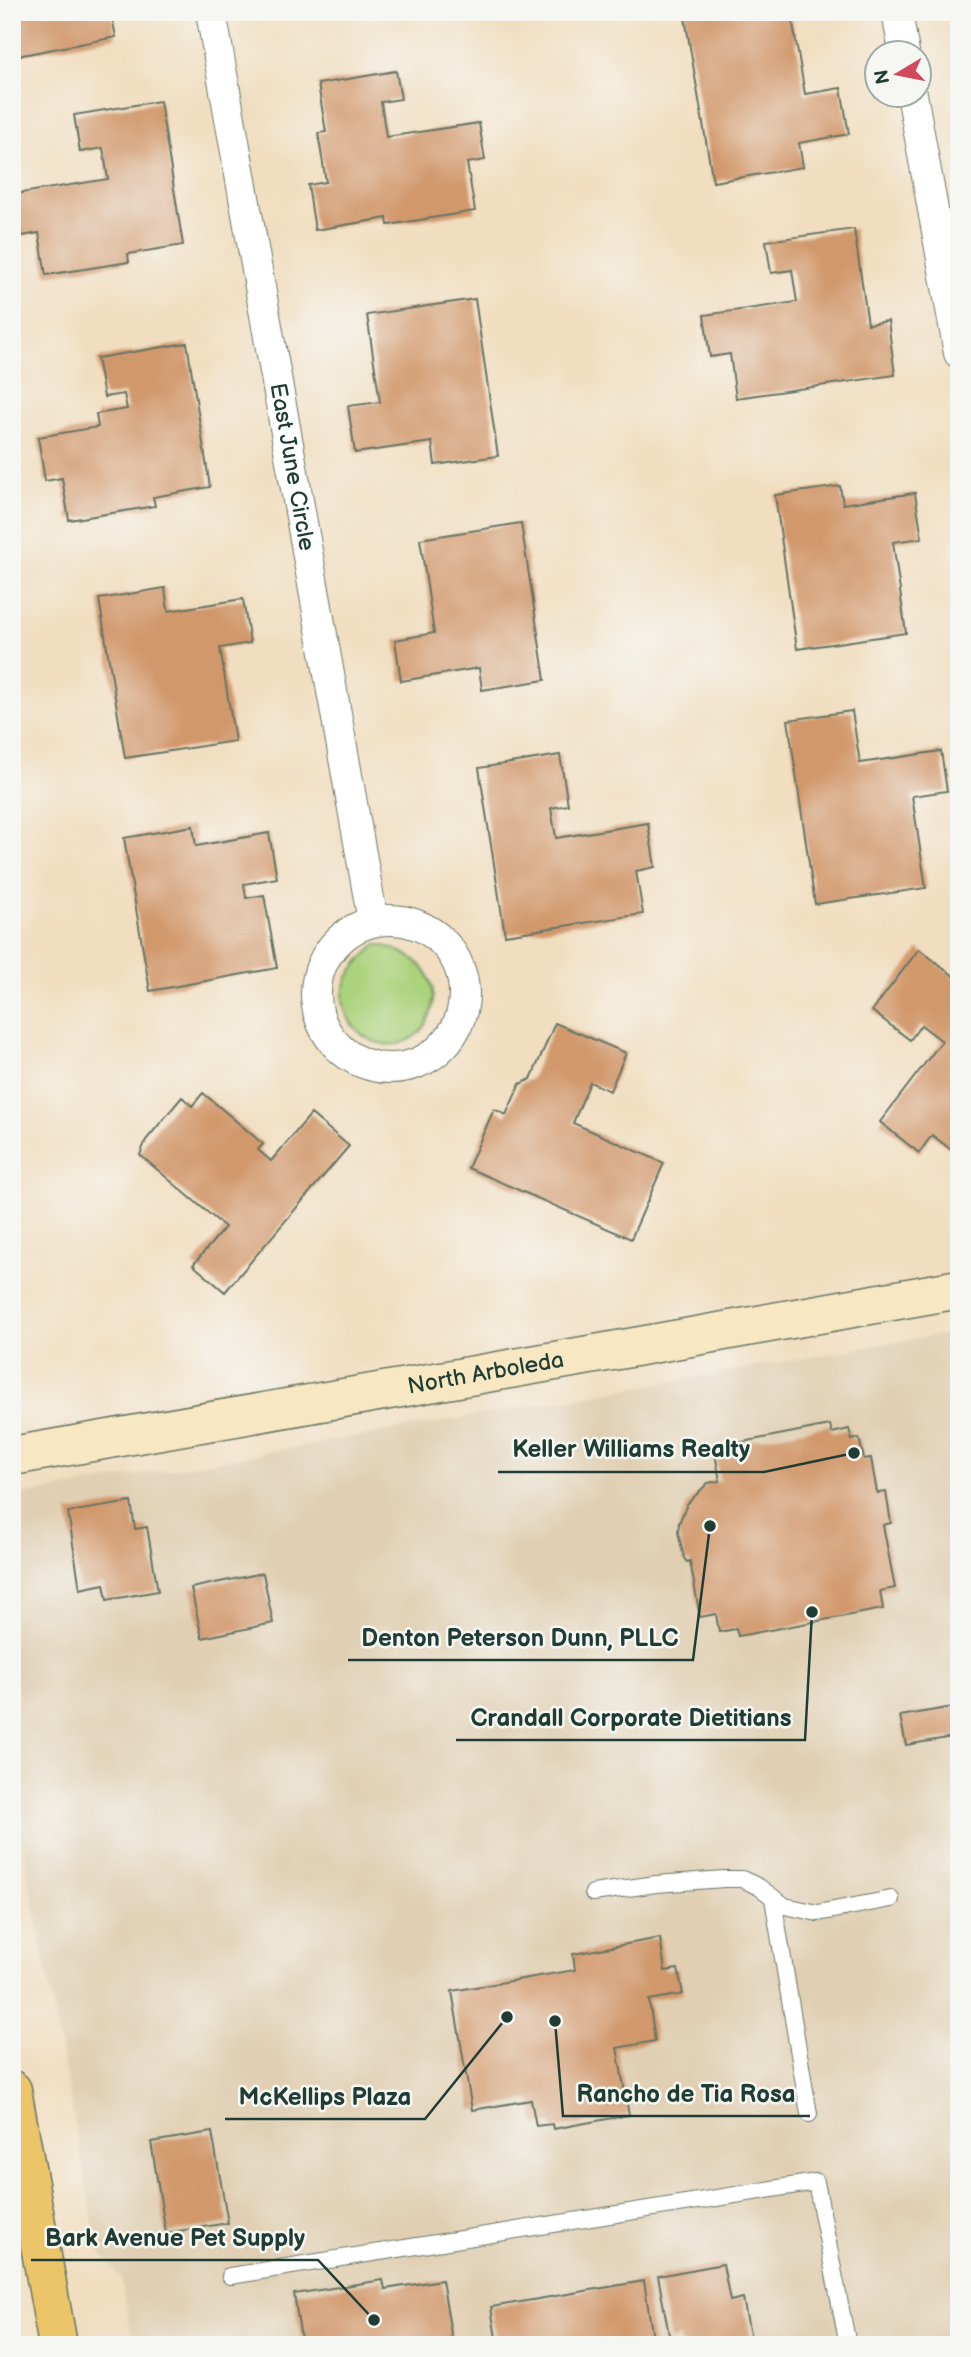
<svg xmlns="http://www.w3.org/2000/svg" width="971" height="2357" font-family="'Balsamiq Sans',sans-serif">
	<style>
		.built { fill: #e0cfb2 }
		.green { fill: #abd27c; stroke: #658858; stroke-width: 2 }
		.building { fill: #d1986c }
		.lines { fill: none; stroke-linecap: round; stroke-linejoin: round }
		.lane-casing { stroke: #687565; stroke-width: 18 }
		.street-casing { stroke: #687565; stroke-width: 32 }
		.secondary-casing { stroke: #687565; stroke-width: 41 }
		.primary-casing { stroke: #687565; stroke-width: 41 }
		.lane { stroke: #fff; stroke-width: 16 }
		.street { stroke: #fff; stroke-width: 30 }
		.secondary { stroke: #f7e8c3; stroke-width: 38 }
		.primary { stroke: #ecc569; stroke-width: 38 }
		.labels { text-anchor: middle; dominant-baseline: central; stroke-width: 5; stroke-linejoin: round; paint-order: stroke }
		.street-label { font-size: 23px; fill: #1f3d34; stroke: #f6f6f2 }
		.leader { fill: none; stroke: #1f3d34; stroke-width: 2.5 }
		.callout-dot { fill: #1f3d34; stroke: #f6f6f2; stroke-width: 2.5 }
		.callout-label { font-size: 24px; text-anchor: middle; font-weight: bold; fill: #1f3d34; stroke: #f6f6f2; stroke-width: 5; stroke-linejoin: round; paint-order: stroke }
	</style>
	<rect width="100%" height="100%" fill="#f6f6f2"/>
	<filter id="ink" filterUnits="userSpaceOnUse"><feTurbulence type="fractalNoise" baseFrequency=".0143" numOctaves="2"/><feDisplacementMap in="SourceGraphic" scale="14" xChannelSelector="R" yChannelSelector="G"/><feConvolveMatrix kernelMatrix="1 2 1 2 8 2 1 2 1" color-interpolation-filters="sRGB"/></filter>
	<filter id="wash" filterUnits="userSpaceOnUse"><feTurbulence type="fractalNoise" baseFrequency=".00686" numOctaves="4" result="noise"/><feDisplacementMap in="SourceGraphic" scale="28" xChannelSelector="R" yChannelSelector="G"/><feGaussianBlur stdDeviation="1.57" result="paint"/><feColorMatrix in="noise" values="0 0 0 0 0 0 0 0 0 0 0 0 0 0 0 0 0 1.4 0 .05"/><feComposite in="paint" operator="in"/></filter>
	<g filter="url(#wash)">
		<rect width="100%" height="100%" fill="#f1dec0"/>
		<path class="built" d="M959,1331V2345H133L121,2279L98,2249L12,1786V1497Z"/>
		<path class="green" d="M376,945C385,944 393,949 401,952C463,979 426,1065 371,1040C350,1030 337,1005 346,982C351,968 365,955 376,945Z"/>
		<g id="blocks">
			<path class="building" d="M12,12H111L116,37L17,56L12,29Z
				M684,12H791L805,94L841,88L849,134L799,143L803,167L713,182Z
				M396,71L401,99L381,102L386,137L479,123L485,160L467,163L475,211L388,225L387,218L315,230L308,185L326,182L318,133L326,132L318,84Z
				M160,101L183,245L128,254L129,262L46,275L39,233L22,236L15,194L108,179L103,148L80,152L74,115Z
				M854,229L868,324L888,321L895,375L736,398L730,354L710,357L704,315L797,302L792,270L771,273L766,241Z
				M475,299L498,456L435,465L432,442L355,453L348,406L380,402L367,315Z
				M187,343L210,487L153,497L155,506L69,520L62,478L45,481L38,437L98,427L96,414L127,409L124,394L104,397L97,358Z
				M840,486L843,504L915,493L922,538L893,542L906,633L797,649L775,495Z
				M521,523L545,680L482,690L479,668L401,681L395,640L434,633L420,539Z
				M165,588L168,611L243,599L250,643L220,648L235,741L125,758L99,599Z
				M852,711L860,763L941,751L947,791L912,796L926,888L815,904L788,720Z
				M560,755L568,805L551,808L556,838L648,823L655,867L636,871L643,914L505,935L479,768Z
				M193,826L196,846L269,833L277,878L244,884L246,898L264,895L277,968L150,991L124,838Z
				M919,949L959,980V1156L932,1135L919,1153L880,1122L942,1041L921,1025L910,1040L872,1011Z
				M555,1023L626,1053L610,1091L590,1082L573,1123L664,1163L631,1239L468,1168L494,1109L506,1115L520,1084L531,1079Z
				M203,1093L263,1144L258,1150L271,1161L311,1114L349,1146L225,1292L193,1265L225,1227L140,1155L146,1140L182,1097L192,1106Z
				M830,1425L832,1433L849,1429L852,1440L859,1438L864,1459L871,1458L877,1493L886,1492L891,1523L883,1525L895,1588L880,1591L883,1609L738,1636L736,1629L719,1632L716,1614L700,1617L690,1561L687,1562L684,1558L678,1532L679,1523L687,1504L708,1483L720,1481L715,1453L733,1450L732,1444Z
				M131,1502L135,1529L147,1527L158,1591L107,1600L104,1584L80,1589L68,1512Z
				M263,1573L273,1623L202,1638L191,1588Z
				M959,1706V1736L906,1745L900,1716Z
				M660,1938L665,1971L678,1969L683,1994L649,2000L655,2041L617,2048L629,2115L553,2129L552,2124L536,2126L531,2100L472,2110L452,1991L575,1970L573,1954Z
				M212,2132L228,2223L166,2233L151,2142Z
				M723,2264L730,2301L743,2298L752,2345H681L680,2338L670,2340L658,2276Z
				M383,2280L385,2289L442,2280L453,2345H302L294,2294Z
				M644,2281L654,2345H497L491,2307Z"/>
		</g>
	</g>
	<g filter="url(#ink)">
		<use href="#blocks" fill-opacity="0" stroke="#687565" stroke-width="2"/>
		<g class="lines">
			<defs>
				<path id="lane" d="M593,1893L656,1884L724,1879H742L759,1887L785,1906L818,1913L891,1899
					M773,1899L809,2114
					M230,2276L816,2182L848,2345"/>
				<g id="street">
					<path id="s1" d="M211,12L373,921"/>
					<path d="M897,12L904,52"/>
					<path d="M912,94L959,353"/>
					<circle cx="390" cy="994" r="74"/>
				</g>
				<g id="secondary">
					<path id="s2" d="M12,1456L618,1350L959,1289"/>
				</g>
				<path id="primary" d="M12,2090L58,2345"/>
			</defs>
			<use href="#lane" class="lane-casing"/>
			<use href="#street" class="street-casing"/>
			<use href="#secondary" class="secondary-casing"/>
			<use href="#primary" class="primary-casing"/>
			<use href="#lane" class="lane"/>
			<use href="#street" class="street"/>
			<use href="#secondary" class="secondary"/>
			<use href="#primary" class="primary"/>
		</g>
	</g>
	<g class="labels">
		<g class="street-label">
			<text stroke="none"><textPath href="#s1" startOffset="462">East June Circle</textPath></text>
			<text stroke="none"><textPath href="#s2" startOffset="481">North Arboleda</textPath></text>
		</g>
	</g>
	<path class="leader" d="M854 1453L764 1472H498M710 1526L693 1660H348M812 1612L805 1740H456M555 2021L563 2116H810M507 2017L425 2119H225M374 2320L318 2260H31"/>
	<g class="callout-dot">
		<circle cx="854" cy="1453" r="7"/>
		<circle cx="710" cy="1526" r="7"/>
		<circle cx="812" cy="1612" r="7"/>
		<circle cx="555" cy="2021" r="7"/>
		<circle cx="507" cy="2017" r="7"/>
		<circle cx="374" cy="2320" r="7"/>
	</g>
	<g class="callout-label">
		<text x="631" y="1457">Keller Williams Realty</text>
		<text x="520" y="1646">Denton Peterson Dunn, PLLC</text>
		<text x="631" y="1726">Crandall Corporate Dietitians</text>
		<text x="686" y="2102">Rancho de Tia Rosa</text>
		<text x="325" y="2105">McKellips Plaza</text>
		<text x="175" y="2246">Bark Avenue Pet Supply</text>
	</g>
	<rect width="971" height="2357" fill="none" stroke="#f6f6f2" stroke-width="42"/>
	<g transform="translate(898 74) rotate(260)"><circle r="33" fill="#f6f6f2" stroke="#a0aca6" stroke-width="2"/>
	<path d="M0-5L12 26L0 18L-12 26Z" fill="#d1495b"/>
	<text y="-10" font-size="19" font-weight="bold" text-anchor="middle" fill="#1f3d34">N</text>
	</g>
</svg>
